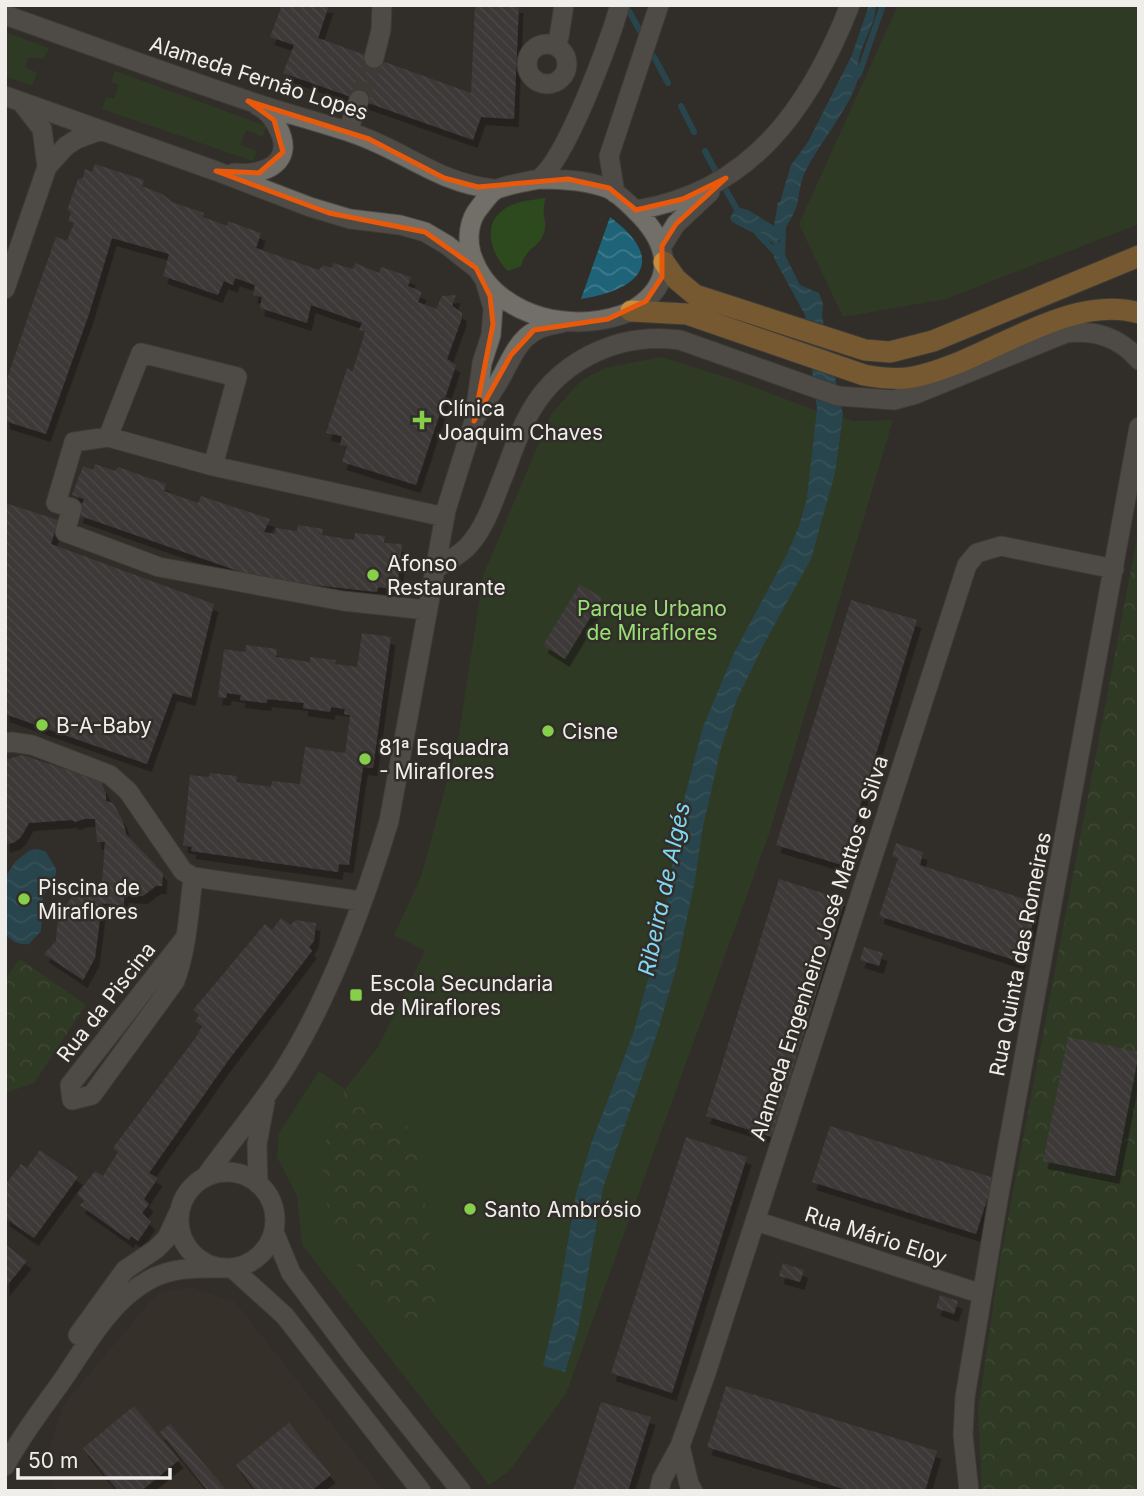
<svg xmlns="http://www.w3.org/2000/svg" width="1144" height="1496" font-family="Inter,sans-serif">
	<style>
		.built { fill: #3b352a }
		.green { fill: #2d491e }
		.park { fill: url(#park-crowns) }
		.water { fill: url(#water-waves) }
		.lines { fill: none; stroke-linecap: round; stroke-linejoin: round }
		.stream { stroke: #1e6378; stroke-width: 6 }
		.building { fill: url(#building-back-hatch); filter: url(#shadow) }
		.minor-tunnel { stroke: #4e4b46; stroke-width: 19; stroke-dasharray: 19 10; stroke-linecap: butt }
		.minor-casing { stroke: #4d4a46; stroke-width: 21 }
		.highway-casing { stroke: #4d4a46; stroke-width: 23 }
		.minor { stroke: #726e68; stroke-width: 19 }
		.highway { stroke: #c98d3b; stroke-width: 21 }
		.marked { fill: none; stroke: #e8590c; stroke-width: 5; stroke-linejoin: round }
		.poi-dot { fill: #86cf4b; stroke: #312e29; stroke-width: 2.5 }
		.labels { text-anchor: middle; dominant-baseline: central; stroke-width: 5; stroke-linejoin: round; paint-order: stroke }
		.street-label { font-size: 21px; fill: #f0eeeb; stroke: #312e29 }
		.poi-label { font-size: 21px; fill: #f0eeeb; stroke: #312e29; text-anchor: start }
		.park-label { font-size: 21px; fill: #99df76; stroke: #312e29 }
		.water-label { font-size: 23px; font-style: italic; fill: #80d6f3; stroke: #312e29 }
	</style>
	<defs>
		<pattern id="park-crowns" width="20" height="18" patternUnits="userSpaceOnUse" patternTransform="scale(1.75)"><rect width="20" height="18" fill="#2d491e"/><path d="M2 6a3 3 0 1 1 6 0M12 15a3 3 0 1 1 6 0" fill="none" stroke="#4c643f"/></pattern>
		<pattern id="water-waves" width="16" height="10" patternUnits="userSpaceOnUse" patternTransform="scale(1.75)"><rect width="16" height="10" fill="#1e6378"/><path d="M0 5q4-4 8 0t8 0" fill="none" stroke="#3f7a8b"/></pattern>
		<pattern id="building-back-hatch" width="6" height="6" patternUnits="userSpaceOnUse" patternTransform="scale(1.75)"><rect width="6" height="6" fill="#4c474b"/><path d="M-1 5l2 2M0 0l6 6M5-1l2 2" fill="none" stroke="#666265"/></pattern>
		<filter id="shadow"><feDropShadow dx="4.5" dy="8" stdDeviation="0" flood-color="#0009"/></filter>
	</defs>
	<rect width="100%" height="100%" fill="#312e29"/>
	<path class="built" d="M191,1287L235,1302L384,1491H53L49,1450L64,1404L158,1293Z"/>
	<path class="green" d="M898,5H1139V224L946,299L843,317L799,224Z
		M5,32L49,48L43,59L29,57L25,67L37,73L32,86L5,76Z
		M115,71L266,126L263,137L246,130L240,145L257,151L253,161L102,109L106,97L114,99L119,85L111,82Z
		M546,198C540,213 548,220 544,233C539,248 526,247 521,266L508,271C493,257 481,227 502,211C513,201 532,200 546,198Z
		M661,357L732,379L809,408L853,421L893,420L769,834L566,1394L509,1471L489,1485L302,1245L297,1196L277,1157L279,1133L319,1071L345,1089L378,1047L425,951L394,935L421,877L458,741L483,576L551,414L581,381L605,368Z"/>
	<path class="park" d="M1139,527V1491H982L978,1411L999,1266Z
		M20,959L86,1005L34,1083L5,1093V979Z
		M347,1087L422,1136C420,1195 430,1249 445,1305L407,1333C345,1251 289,1193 347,1087Z"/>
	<path class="water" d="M869,5H876C875,24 867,33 861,51C856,63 860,76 855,88C842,118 820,142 805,172C799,185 800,195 796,208C793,217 783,231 778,241L800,285L819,293L823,304L822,316L843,415L835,473L811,559L765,642L737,699L721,748L702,831L695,880L677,965L658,1031L603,1188L578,1330L565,1372L543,1366L557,1306L576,1194L592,1141L633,1034L661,932L682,807L703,727L734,653L787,554L799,526L807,498L817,409L805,315L774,258L773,243L732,222L730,218L736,207L748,210L774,226L778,202H780L791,165L808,142L852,55Z
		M610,217C668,260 641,290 581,299Z
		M38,849L46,852L56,869V874L43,897L41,931L29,944C18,945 13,942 5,934L6,876L15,862L30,850Z"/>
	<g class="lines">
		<path class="stream" d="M629,11L640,31
			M654,57L668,83
			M853,81L859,74L883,5
			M681,106L694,132
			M705,151L715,170
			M726,190L739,213
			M758,234L777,254
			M782,258L783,227"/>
	</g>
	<path class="building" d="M282,5H329L318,38L471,93L475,5H519L514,119L481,117L473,140L283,73L294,45L270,37Z
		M95,164L144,180L142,186L162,194L172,202L204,213L203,217L227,226L228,221L261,233L256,248L319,270L323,265L332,268L333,263L353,269L355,263L379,273L381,267L411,277L408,286L422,292L418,302L436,309L442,296L456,295L452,306L462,313V318L447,359L456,365L416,485L342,462L347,446L340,445L342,436L326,433L347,368L352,372L362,342L365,331L359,330L362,323L311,305L307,323L260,308L262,297L253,295L255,285L235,278L233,285L224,281L218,295L163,276L169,254L112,238L89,314L46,434L5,421V385L35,296L56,237L67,241L74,223L68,221L71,212L67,210L78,179L83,178L85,169L92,172Z
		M95,464L115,471L118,467L166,484L164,491L198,503L201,496L270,519L264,532L275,534L276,528L297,531L298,525L323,529L322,535L354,540L355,533L385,536L384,543L402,544L397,590L378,587L377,592L261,579L78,515L84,499L72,495L83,466L93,470Z
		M5,503L58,520L51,544L214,604L191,698L173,693L147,764L5,714Z
		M580,584L602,598L565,659L543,645Z
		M851,600L917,620L842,865L776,845Z
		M362,633L391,637L373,768L363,767L349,865L339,864L338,872L191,851L192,847L183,845L190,775L209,777L210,773L237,776L236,782L271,787L272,781L300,784L305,747L345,753L350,715L344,714L345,709L331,707L330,712L303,708L304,703L286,701L267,699V703L240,700L241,695L227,693L226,698L218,697L224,649L245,652L246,645L277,649L276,657L310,662V657L336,660L335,664L357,667Z
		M22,755L92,778L101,783L106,793V801L113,803L123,821L126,834L163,873L162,886H156L143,896L124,895V906L102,903L95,958L83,980L44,954L56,941L58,915L72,897L101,896L105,842H97L95,819H84L75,822L72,820L29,823L21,837L15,842L5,845V760Z
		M896,843L923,852L920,865L1039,904L1020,962L879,916L898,858L892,856Z
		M779,879L845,900L772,1137L706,1116Z
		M281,918L290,925L296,920L316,923L314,941L309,947L312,951L227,1062L149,1173L158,1178L144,1199L149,1204L142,1213L151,1222L138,1241L131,1236L129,1240L80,1205L84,1201L77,1194L95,1171L103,1176L118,1152L113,1148L196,1037L202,1026L195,1021L199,1015L193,1010L265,924L272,930Z
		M864,947L883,953L879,966L860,960Z
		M1068,1037L1139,1052L1115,1176L1043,1161Z
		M830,1126L994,1178L976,1234L812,1182Z
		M686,1137L747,1157L672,1393L611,1373Z
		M40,1150L78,1177L34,1238L5,1218V1185L21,1164L27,1168Z
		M5,1244L27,1261L5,1288Z
		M783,1263L804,1270L800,1282L779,1276Z
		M940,1295L958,1301L954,1314L936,1308Z
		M726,1386L937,1451L925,1491H850L707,1447Z
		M601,1402L651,1417L628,1491H573Z
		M134,1406L179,1460L141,1491H118L83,1448Z
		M289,1423L331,1475L311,1491H256L236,1465Z
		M170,1424L227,1491H208L160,1432Z"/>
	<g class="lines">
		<path class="minor-tunnel" d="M359,100L374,58"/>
		<defs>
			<path id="minor" d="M5,15C85,43 165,73 246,100C283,113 321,122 358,135C408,153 439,183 494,189
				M527 64a20 20 0 1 1 40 0a20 20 0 1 1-40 0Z
				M554,45L559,37L564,5
				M374,58L381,30L382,5
				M5,96L216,171L310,207L350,219L400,225L425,232L447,245L476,268
				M22,103L42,129L47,167
				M348,131L359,100
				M234,173C265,176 297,162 277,126C273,118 267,110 258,106
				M539,179C562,179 585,180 607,188C617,192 628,203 636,211C668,242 678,280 636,308C626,315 612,318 601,320C549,329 487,306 471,253C467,238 469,220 479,208C484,202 490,192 497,189C510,184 525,182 539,179Z
				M539,179C567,158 609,42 620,5
				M615,193L609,156L659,5
				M636,210C751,192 810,107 850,5
				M662,246L676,224L710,192
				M5,289L47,167L66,146L77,139L101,130
				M478,414C487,399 498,385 505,370C519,342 528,327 562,323
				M108,437L74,442L56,503L72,508L65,532L159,567L343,601L427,610
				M213,466L237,377L141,353L108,437L213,466L445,517
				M434,570C445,562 461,555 469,545C487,525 495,496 505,472C511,456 517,438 525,422C553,363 616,331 680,340L838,396L894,400L916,394L1066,333C1096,330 1119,337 1139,360
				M5,743L12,742L32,745L110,775L128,791L183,871L193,877L361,901
				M185,938L70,1085L72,1100L92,1095L175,981C187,949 189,911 193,877
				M179 1220a48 48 0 1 1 96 0a48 48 0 1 1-96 0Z
				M206,1176C232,1140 261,1106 285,1068C329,998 365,901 389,821L446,510L474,421L482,363L491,335L493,308L485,281
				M258,1184L257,1144L265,1102
				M756,1221L982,1294
				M274,1232L291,1273L354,1357L461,1491
				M232,1268L285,1316L421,1491
				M78,1335L125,1270L156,1249L167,1238L179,1212
				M680,1446L689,1484L693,1491
				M5,1466C21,1436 42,1409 62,1381C86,1346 110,1301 149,1280C172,1267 197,1268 222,1268
				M659,1491L662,1479L680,1446L706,1373L967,565L977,553L1001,546L1114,569
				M969,1491L963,1435L965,1397L998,1200L1139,427"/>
			<path id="highway" d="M664,262L676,279L695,295L865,350L890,352L933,341L1139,256
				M631,311L687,314L864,375C880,378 897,380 913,377C984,364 1066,292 1139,313"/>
		</defs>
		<use href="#minor" class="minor-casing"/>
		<use href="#highway" class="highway-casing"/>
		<use href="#minor" class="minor"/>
		<use href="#highway" class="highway"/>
	</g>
	<path d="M0 0H1144V1496H0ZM248,101L369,139L444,178L478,187L568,179L609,188L636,210L683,199L726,178L676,224L662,246V277L646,301L608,319L534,330L511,355L474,421L493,324L490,296L476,268L425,232L329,213L216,171L259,173L283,152L274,120Z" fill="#312e29" fill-opacity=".55" fill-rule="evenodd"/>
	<path class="marked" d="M248,101L369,139L444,178L478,187L568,179L609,188L636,210L683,199L726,178L676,224L662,246V277L646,301L608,319L534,330L511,355L474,421L493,324L490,296L476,268L425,232L329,213L216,171L259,173L283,152L274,120Z"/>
	<g class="poi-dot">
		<path d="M418.5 409.5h7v7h7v7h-7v7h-7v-7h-7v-7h7z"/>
		<circle cx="373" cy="575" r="7"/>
		<circle cx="42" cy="725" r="7"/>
		<circle cx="548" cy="731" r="7"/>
		<circle cx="365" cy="759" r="7"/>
		<circle cx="24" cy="899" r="7"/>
		<rect x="349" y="988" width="14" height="14" rx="3.5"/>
		<circle cx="470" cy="1209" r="7"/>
	</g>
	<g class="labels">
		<g class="street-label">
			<text transform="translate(259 78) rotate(18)">Alameda Fernão Lopes</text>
			<text transform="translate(819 948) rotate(-72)">Alameda Engenheiro José Mattos e Silva</text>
			<text transform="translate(1020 954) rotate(-79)">Rua Quinta das Romeiras</text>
			<text transform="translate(106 1002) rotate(-52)">Rua da Piscina</text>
			<text transform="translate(876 1236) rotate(18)">Rua Mário Eloy</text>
		</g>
		<g class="poi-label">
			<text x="438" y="408">Clínica<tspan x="438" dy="24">Joaquim Chaves</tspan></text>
			<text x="387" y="563">Afonso<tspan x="387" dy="24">Restaurante</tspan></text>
			<text x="56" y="725">B-A-Baby</text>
			<text x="562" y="731">Cisne</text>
			<text x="379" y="747">81ª Esquadra<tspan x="379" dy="24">- Miraflores</tspan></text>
			<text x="38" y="887">Piscina de<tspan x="38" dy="24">Miraflores</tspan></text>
			<text x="370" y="983">Escola Secundaria<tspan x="370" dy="24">de Miraflores</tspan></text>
			<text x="484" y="1209">Santo Ambrósio</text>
		</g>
		<g class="park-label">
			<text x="652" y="608">Parque Urbano<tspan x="652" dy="24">de Miraflores</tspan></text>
		</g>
		<g class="water-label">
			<text transform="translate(664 889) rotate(-78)">Ribeira de Algés</text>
		</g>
	</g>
	<rect width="1144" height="1496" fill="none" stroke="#f0eeeb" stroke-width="14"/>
	<path d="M18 1468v10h152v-10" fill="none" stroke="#f0eeeb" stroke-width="3.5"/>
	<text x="28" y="1468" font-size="21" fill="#f0eeeb" stroke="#312e29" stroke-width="5" paint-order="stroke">50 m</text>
</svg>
